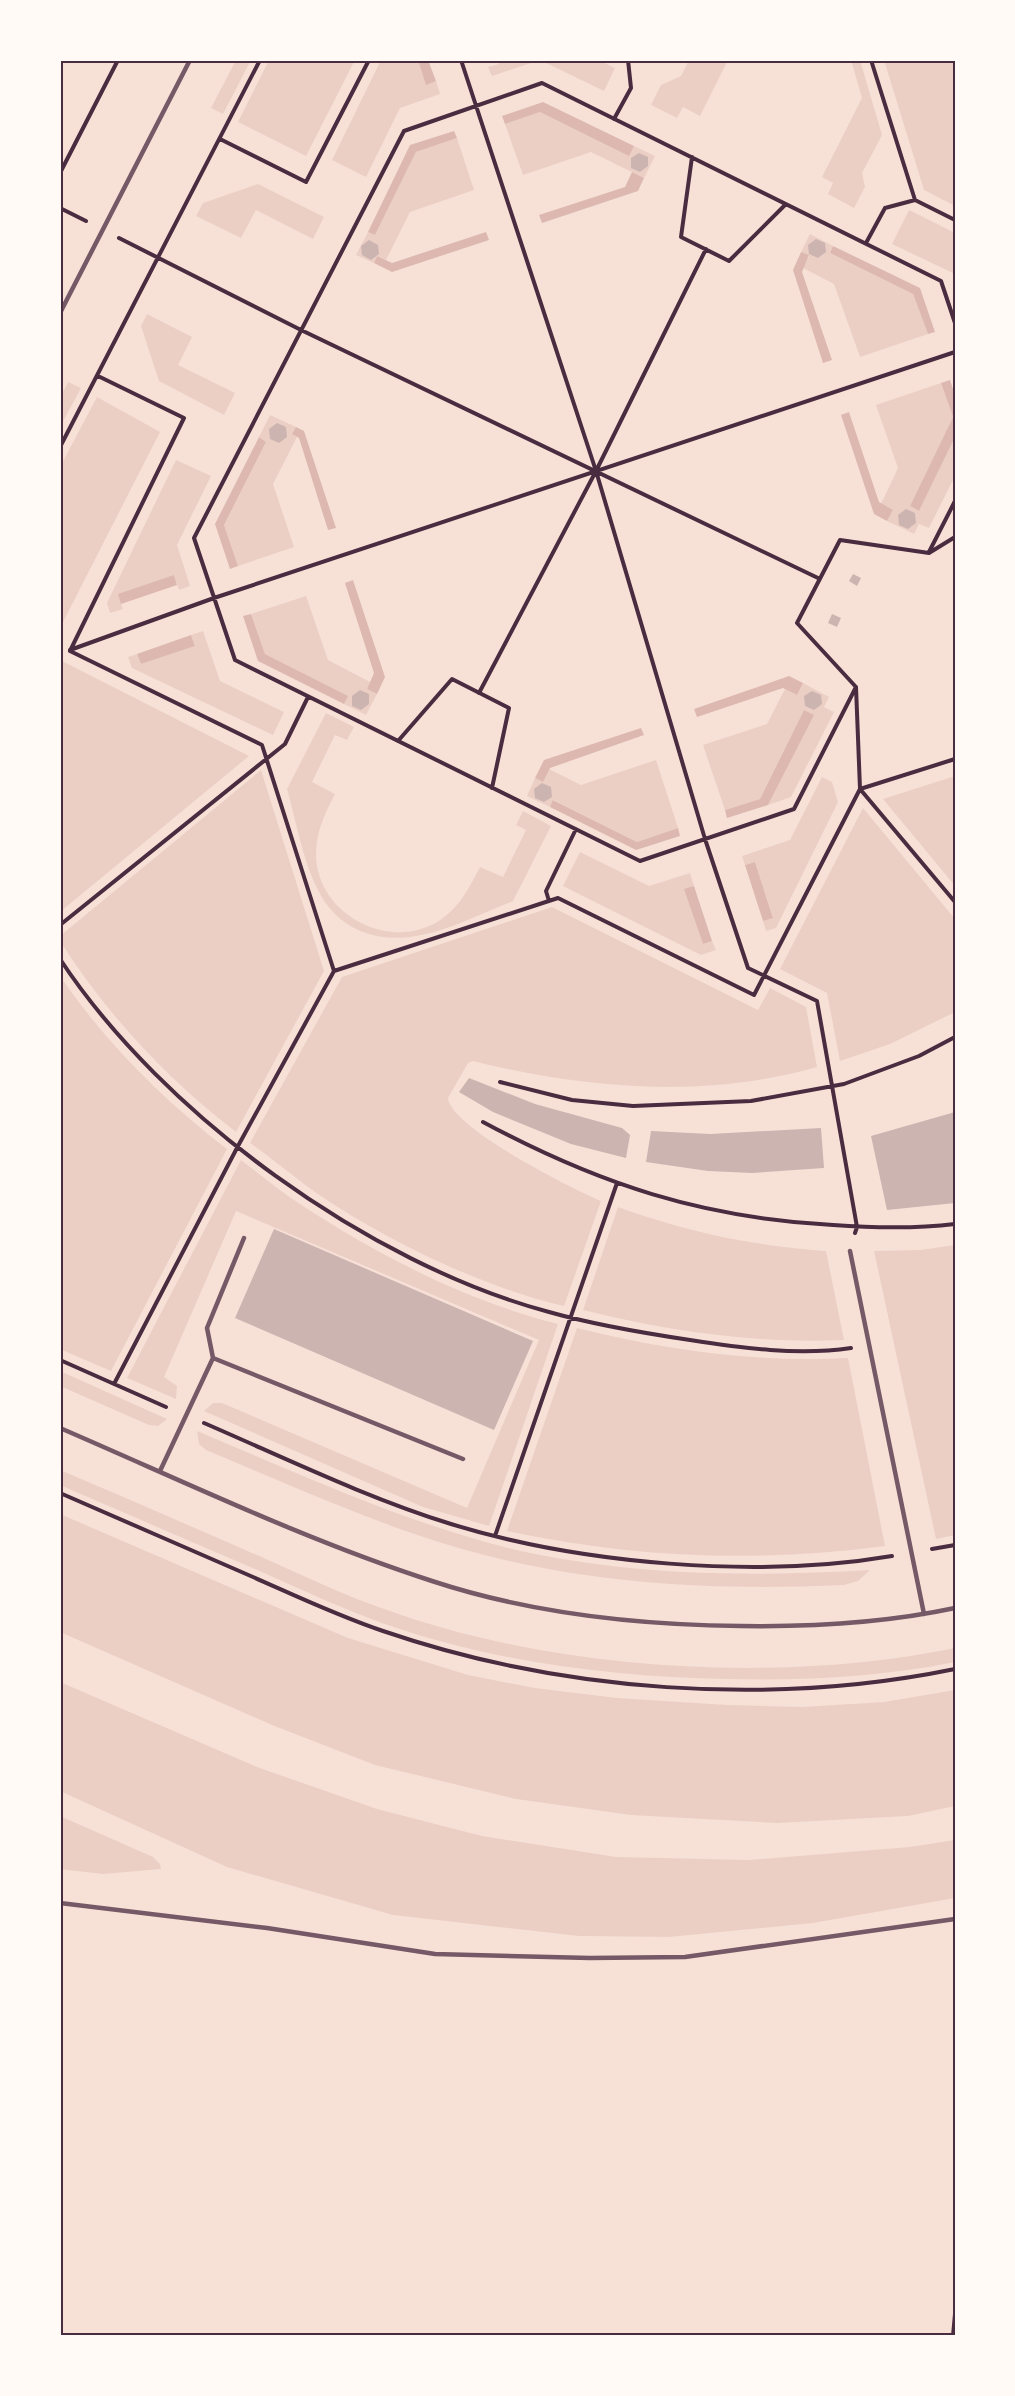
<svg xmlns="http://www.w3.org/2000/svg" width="1015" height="2396" font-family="Spectral,serif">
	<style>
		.green { fill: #ebcfc5 }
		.water { fill: #dcb8b0 }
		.building { fill: #ccb4b1 }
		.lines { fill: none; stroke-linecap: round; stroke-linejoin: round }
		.path { stroke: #4a2c40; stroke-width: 4 }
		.service { stroke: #755966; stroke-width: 4.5 }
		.neatline { fill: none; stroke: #4a2c40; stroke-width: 2 }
	</style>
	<rect width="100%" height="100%" fill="#f7e1d7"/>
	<path class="green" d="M236,60H251L223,114L211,108Z
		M269,60H355L306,156L238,122Z
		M381,60H418L426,84L436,81L440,94L400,108L366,177L332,160Z
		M498,60H598L615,68L604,91L540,60L492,76L488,67L499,64Z
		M689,60H728L700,116L683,107L677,118L651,105L661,85L681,76Z
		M851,60H860L882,135L862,173L865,187L854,208L828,194L833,183L822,177L862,98Z
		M884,60H955V206L924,190Z
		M540,112L629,155L634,146L655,156L644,178L591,152L523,175L505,124Z
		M457,138L474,190L410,212L386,260L377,256L374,263L356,255L368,232L375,235L416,152Z
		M258,184L324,217L313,239L256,210L241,238L196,216L203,203Z
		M909,210L955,233V274L892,244Z
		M810,234L833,246L830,253L913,294L928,334L860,357L834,284L803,268L809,256L801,252Z
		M147,314L192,337L178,365L235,393L224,415L159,381L141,326Z
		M68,382L81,388L60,427V398Z
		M941,383L953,417L910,506L919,511L955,437V476L929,528L919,524L914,534L887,521L893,510L881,504L898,468L876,405Z
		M97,397L160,432L60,628V467Z
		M270,415L296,427L292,434L297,437L273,484L294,547L238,566L224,525L266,442L259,437Z
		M176,460L211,476L177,545L190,586L179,590L174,575L121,604L123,609L110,613L107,603Z
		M306,596L328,660L370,682L367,689L377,694L366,715L344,704L347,696L265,654L251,614Z
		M203,631L220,681L284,712L273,735L132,668L128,657L137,654L141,664L195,646L191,635Z
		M60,660L249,756L60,912Z
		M803,683L829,697L824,707L834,712L791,797L768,805L813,715L804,710L760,799L725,810L703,745L767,724L785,689L797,695Z
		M326,713L354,727L347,740L335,735L312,782L335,794C325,813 316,832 316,854C316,915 393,955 443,918C461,905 470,886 480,867L503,877L526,830L516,825L523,811L551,826L513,901C464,920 408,954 356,929C340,921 326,907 318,890C303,861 296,821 287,789Z
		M656,760L678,828L637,842L554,800L550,807L527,796L535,778L543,782L549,769L581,785Z
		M261,770L324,971L236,1132C166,1078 107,1015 60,941V936Z
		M955,776V886L883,799Z
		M822,777L832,782L838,802L776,928L766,931L763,921L773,917L755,862L745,865L742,856L790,840Z
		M863,808L955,919V1012L890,1044L840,1061L827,993L780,969Z
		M580,852L649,886L690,873L694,886L685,890L703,944L712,941L716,950L701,955L563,886Z
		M552,907L758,1010L770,988L806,1007L817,1067C704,1099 585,1089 473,1061L468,1063L448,1098C450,1127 572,1189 601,1201L564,1306C483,1288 376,1236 308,1187C289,1173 270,1157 250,1143L342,977Z
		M60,976C106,1043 163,1100 227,1149L111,1371L60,1349Z
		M241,1160C261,1175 280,1191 300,1204C379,1256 467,1301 558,1324L489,1526L423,1507L204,1411L213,1403H222L467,1508L539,1340L236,1211L164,1377L177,1386L176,1399L127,1378Z
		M618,1207C690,1233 750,1245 826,1251L844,1340C756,1344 668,1331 583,1310Z
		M955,1245V1535L936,1539L874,1251L920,1250Z
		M577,1328C665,1350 757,1363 848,1358L885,1546C755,1563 635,1558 507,1531Z
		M60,1371L167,1419L158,1426L149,1425L60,1386Z
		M197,1431C300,1474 403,1522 512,1549C629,1576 751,1577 870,1570L858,1581L844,1585C712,1591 579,1584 452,1546C368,1521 287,1484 206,1450L199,1444Z
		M60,1470C129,1499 197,1529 266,1559C306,1577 346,1596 387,1610C556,1671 780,1684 955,1648V1662C880,1677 804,1681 727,1679C610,1677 493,1662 382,1623C341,1608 302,1590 262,1572C194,1543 127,1514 60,1485Z
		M60,1514L348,1638L468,1675L535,1688L617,1698L727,1705L802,1707L884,1702L955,1690V1806L908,1816L777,1823L631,1815L516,1799L375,1765L272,1725L60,1632Z
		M60,1682L257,1767L377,1809L482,1836L616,1857L749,1860L910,1847L955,1840V1898L813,1923L669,1937L579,1936L393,1915L227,1867L60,1791Z
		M60,1816L153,1857L160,1864L161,1869L103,1874L60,1869Z"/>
	<path class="water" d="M418,60H428L436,81L426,85Z
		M543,102L634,146L629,156L540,112L505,124L502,116Z
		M454,131L457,138L416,152L375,235L368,232L410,145Z
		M632,172L644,178L638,191L542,223L539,215L625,187Z
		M486,232L489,240L392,272L374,263L377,256L392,263Z
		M833,246L920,288L935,332L928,334L913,294L830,253Z
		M801,252L809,255L802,272L832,360L823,363L793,270Z
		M950,380L955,395V437L919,511L910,506L953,417L941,383Z
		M849,412L879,502L893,510L887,521L874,514L841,415Z
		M296,427L304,431L336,528L328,530L299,438L292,434Z
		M259,437L266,442L224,525L238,566L230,569L215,524Z
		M174,575L177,585L121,604L118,594Z
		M353,580L385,677L377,694L367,689L374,673L345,583Z
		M251,614L265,654L348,696L344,704L258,661L243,616Z
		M191,635L195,646L141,664L137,654Z
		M789,676L803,683L797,695L783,688L697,717L694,709Z
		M804,710L814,715L768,805L727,818L725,810L760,799Z
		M641,728L644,735L550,768L543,782L535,778L544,760Z
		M553,800L637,842L678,828L680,836L636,850L550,807Z
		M755,862L773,918L763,921L745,865Z
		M694,886L712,941L703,944L684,889Z"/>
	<path class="building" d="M639,153L648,157V166L640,172L631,168V158Z
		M816,239L825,243L826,252L818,258L809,254L808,245Z
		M369,240L378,245L379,254L371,260L362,255L361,246Z
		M277,423L286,427L287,437L279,443L270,439L269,429Z
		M906,509L915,513L916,523L908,529L899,525L898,515Z
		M853,574L861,578L857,586L849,581Z
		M832,614L841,618L837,627L828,623Z
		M360,690L369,694V704L361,710L352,706V696Z
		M812,691L821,695L822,704L814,710L805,706L804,696Z
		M542,783L551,787L552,797L544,802L535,798L534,789Z
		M469,1078L535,1104L622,1128L630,1135L626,1158L571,1144L493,1112L459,1092Z
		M955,1112V1203L887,1210L871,1136Z
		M821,1128L824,1168L752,1173L708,1171L646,1162L651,1131L710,1134Z
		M274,1229L533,1341L494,1430L235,1318Z"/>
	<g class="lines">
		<path class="path" d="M461,60L596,471L705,839L748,968L817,1001L857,1227L855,1233
			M871,60L915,200L955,220
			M614,119L631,88L628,60
			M220,139L306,182L369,60
			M692,157L681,237L729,261L786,204
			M60,173L118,60
			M60,208L86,221
			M119,238L301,330L818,578
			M866,243L885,208L915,200
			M98,376L184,418L70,651L262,745L334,971L558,898L754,995L860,789L856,687L797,623L840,540L929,553L955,537
			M60,447L260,60
			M929,552L955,501
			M70,650L214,598L955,352
			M856,687L794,809L640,861L235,660L194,538L404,131L542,83L941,281L955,323
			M479,693L596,471L706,249
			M398,741L452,679L509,708L492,788
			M860,789L955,902
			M860,789L955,759
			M549,901L546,891L576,829
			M60,925L285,744L308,697
			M60,959C162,1114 369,1264 549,1312C595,1325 643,1333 690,1340C742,1348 798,1356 851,1348
			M500,1082L572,1100L633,1106L751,1101L844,1084L919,1056L955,1037
			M483,1122C598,1184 702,1218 833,1225C874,1228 914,1229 955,1224
			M60,1360L166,1407
			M114,1384L238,1146L334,971
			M204,1423C285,1458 367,1498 451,1524C581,1564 757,1579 892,1556
			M60,1493C124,1521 189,1549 253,1577C296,1596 338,1616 383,1631C561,1692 770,1707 955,1669
			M495,1536L617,1183
			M932,1549L955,1545
			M953,2336L955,2314"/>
		<path class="service" d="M60,313L190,60
			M244,1238L207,1328L213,1358L463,1459
			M850,1251L924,1614
			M60,1428C183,1481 305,1540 432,1581C532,1614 636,1625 741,1626C813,1627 885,1623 955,1608
			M160,1471L213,1358
			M60,1903L267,1928L435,1954L590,1958L685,1957L955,1919"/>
	</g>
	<rect width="1015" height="2396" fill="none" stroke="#fffaf5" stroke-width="123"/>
	<rect x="62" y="62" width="892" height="2272" class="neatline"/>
</svg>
